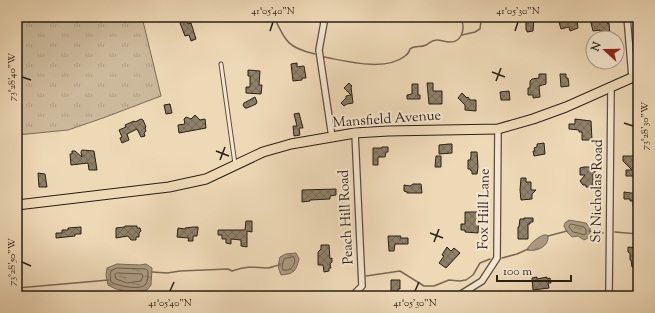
<svg xmlns="http://www.w3.org/2000/svg" width="655" height="313" font-family="'Sorts Mill Goudy',serif">
	<style>
		.grass { fill: url(#grass-tufts); stroke: #7a6c58 }
		.water { fill: url(#water-ripples); stroke: #776955 }
		.lines { fill: none; stroke-linecap: round; stroke-linejoin: round }
		.shore { stroke: #6a5c4a; stroke-width: 1 }
		.stream { stroke: #776955; stroke-width: 1.5 }
		.building { fill: url(#building-cross-hatch); stroke: #281f14 }
		.lane-casing { stroke: #5a4e3d; stroke-width: 5 }
		.street-casing { stroke: #5a4e3d; stroke-width: 8 }
		.primary-casing { stroke: #281f14; stroke-width: 11 }
		.lane { stroke: #f4e6d0; stroke-width: 3 }
		.street { stroke: #f4e6d0; stroke-width: 5.5 }
		.primary { stroke: #eed9b7; stroke-width: 9 }
		.ticks { fill: none; stroke: #281f14; stroke-width: 1.5 }
		.labels { text-anchor: middle; dominant-baseline: central; stroke-width: 4; stroke-linejoin: round; paint-order: stroke }
		.street-label { font-size: 14px; fill: #281f14; stroke: #f4e6d0 }
		.neatline { fill: none; stroke: #281f14; stroke-width: 1.5 }
		.ticks-label { font-size: 10px; text-anchor: middle; fill: #281f14 }
	</style>
	<defs>
		<pattern id="grass-tufts" width="24" height="20" patternUnits="userSpaceOnUse"><rect width="24" height="20" fill="#ccb99b"/><path d="M3 7l-1-3M5 7V3M7 7l1-3M15 17l-1-3M17 17v-4M19 17l1-3" fill="none" stroke="#af9f85"/></pattern>
		<pattern id="water-ripples" width="26" height="14" patternUnits="userSpaceOnUse"><rect width="26" height="14" fill="#ab9a80"/><path d="M2 4q2-2 4 0t4 0M15 11q2-2 4 0t4 0" fill="none" stroke="#8b7d68"/></pattern>
		<pattern id="building-cross-hatch" width="8" height="8" patternUnits="userSpaceOnUse"><rect width="8" height="8" fill="#8f8069"/><path d="M0 0l8 8M0 8l8-8" fill="none" stroke="#756855"/></pattern>
	</defs>
	<rect width="100%" height="100%" fill="#eed9b7"/>
	<filter id="stains"><feTurbulence type="fractalNoise" baseFrequency=".005" numOctaves="4"/><feColorMatrix values="0 0 0 0 .2 0 0 0 0 .09 0 0 0 0 .02 0 0 0 .5 -.17"/></filter>
	<radialGradient id="worn" r=".72"><stop offset=".6" stop-color="#630" stop-opacity="0"/><stop offset="1" stop-color="#630" stop-opacity=".3"/></radialGradient>
	<path class="grass" d="M17,17H142L161,96L103,118L68,130L17,135Z"/>
	<path class="water" d="M569,220L586,223L590,228V237L584,240L578,236L572,237L567,232L564,226L565,223Z
		M544,235H547L548,236C549,247 536,252 527,250C529,244 538,237 544,235Z
		M296,253L299,259C296,271 294,274 281,275L278,266L280,257L286,254Z
		M117,264L140,265L146,264L152,268L151,285L147,290C132,292 121,293 108,285L106,275L107,268Z"/>
	<g class="lines">
		<path class="shore" d="M571,224L584,227L586,230V234L584,235L578,233L573,232L569,227Z
			M293,257L295,259C294,267 291,271 283,270L282,267L284,259Z
			M117,268L146,269L148,271C148,275 148,281 146,284C141,291 118,286 111,282L110,275L111,271Z
			M117,273L142,274L143,276L141,281L127,283L116,279L115,275Z"/>
		<path class="stream" d="M274,17C285,41 288,48 315,54
			M462,35L475,32L480,29L481,21L484,18L493,20L496,17
			M324,57C346,61 385,72 405,56C408,54 409,53 410,49C415,45 420,48 426,45C430,43 431,40 437,40C441,40 445,42 450,42C461,42 465,31 462,21L464,17
			M589,231L603,233
			M615,232L638,234
			M548,236L567,231
			M502,258L517,254L528,249
			M152,272L167,273L180,271L228,269L232,271C246,266 253,267 267,268C272,268 275,265 280,265
			M366,276L400,271L424,286H434L449,280L460,281L466,280L473,275L480,263L490,259
			M17,288L109,280"/>
	</g>
	<path class="building" d="M526,17H533L534,18L533,31L527,32V30H526Z
		M602,18L606,19L607,23H609L610,36L600,37V30L593,31L590,19Z
		M187,19L188,24L191,23L196,39L191,41L189,35L185,36L180,23L181,22Z
		M571,19H573L574,21L577,20L578,28L570,31L569,27L561,29L559,22Z
		M297,63V67L304,66L306,78H302V80L293,81L291,64Z
		M248,70L260,71L259,85H262L261,94L246,93V87H250V76H248Z
		M539,74H546V84L539,86L540,97L533,98V95H528V88H530V81L532,79L539,78Z
		M560,74H566V78H568L569,86L561,87Z
		M349,83L352,86L351,87L353,103L347,104L344,106L341,103L346,98V96L351,95L344,88Z
		M427,83H433V91H442V104H429Z
		M412,84H418V95H420V99H407V95L412,94Z
		M509,91L510,100H501L500,92Z
		M462,93L467,98L468,97L470,100H476V111L465,110V105L458,98Z
		M255,97L257,102L256,104L247,108H245L243,105L244,103Z
		M170,104L172,113L166,114L164,105Z
		M299,113L303,128H299L300,135L294,136L293,126H297L294,114Z
		M195,115L200,120L205,119L206,128L179,133L178,125L185,124L184,119L186,117L191,119Z
		M141,119L143,120L146,127L145,128L146,131L144,133L145,136L141,137L137,129L127,134L129,140L122,143L120,138L122,137L119,130L126,127L125,125L134,121L135,122Z
		M575,119L591,121L592,140H582V132H579V130L569,129V124H575Z
		M544,143L545,154L534,156L533,151H535L534,148L537,147V144Z
		M449,144H452V153L439,154V145Z
		M382,147H388V152H386L385,157H378V165H373V148H382Z
		M82,150L94,151L97,170H89L88,163L71,165L70,154H72V151H75L82,157L81,152Z
		M471,152H477L478,167L477,174H472V171H471L470,169H468V160H470L471,157Z
		M436,156H441V167H435Z
		M623,156H637L636,171H635L634,176H626V170H632L623,161Z
		M584,167H595V174H593V187H586V185H583L580,181L585,175H580V168Z
		M38,173L45,174L47,187H39Z
		M521,178H526V182H531V190H536L532,194V199L521,200L520,190Z
		M413,184H421L422,193H407V192L404,191V185L410,186Z
		M336,189V195L330,196V199L310,200V201L302,202V190Z
		M624,192L638,194V208L633,207V201H630V199H624Z
		M465,212H479L478,233L465,232V230H461V224H465Z
		M524,218H533V222H530V224H528V239H518V227H519L520,219H524Z
		M246,221H252V232L247,231V247L241,246V240L231,239V244L226,243V239H222V235H218V230H245Z
		M125,226H137V228H140L141,231L139,233V237H136V240H131L128,236L116,238V228L125,227Z
		M81,227V234H75V236L56,238V233H62V230H68V228Z
		M193,227H198V229L197,236H193V241H188L189,238L177,237L178,228L185,229V228Z
		M388,236H401L400,238H408V244H395L394,251H389Z
		M321,245H329L330,259L332,258V262L330,264L331,268H329V271L324,272L323,265H318V252L321,249Z
		M447,247L451,251L454,248L460,253L446,268L439,263L444,256L442,255Z
		M628,247L638,248V262L636,263V267H632L631,260H630V253L628,252Z
		M537,277V279L547,277V279L550,278L551,283H548L549,288L533,290L532,278Z
		M391,280H400V289H398L396,296H391Z"/>
	<g class="lines">
		<defs>
			<path id="lane" d="M221,64L235,164"/>
			<path id="street" d="M325,17L319,50L332,137
				M627,17L632,77
				M352,296L362,286L355,133
				M458,296L482,281L497,258L498,129
				M609,296L611,87"/>
			<path id="primary" d="M17,205L169,187L206,179L263,152L291,144L355,133L388,131L498,129L533,119L566,107L638,75"/>
		</defs>
		<use href="#lane" class="lane-casing"/>
		<use href="#street" class="street-casing"/>
		<use href="#primary" class="primary-casing"/>
		<use href="#lane" class="lane"/>
		<use href="#street" class="street"/>
		<use href="#primary" class="primary"/>
	</g>
	<path class="ticks" d="M270,31L273,22M515,31L518,22M492,72L505,77M22,77L31,80M496,81L501,68M624,123L633,126M216,151L229,156M220,160L225,147M430,233L443,238M434,242L439,229M22,262L31,266M170,291L174,282M415,291L419,282"/>
	<g class="labels">
		<g class="street-label">
			<text transform="translate(387 120) rotate(-4)">Mansfield Avenue</text>
			<text transform="translate(598 191) rotate(-89)">St Nicholas Road</text>
			<text transform="translate(485 209) rotate(-89)">Fox Hill Lane</text>
			<text transform="translate(347 217) rotate(-93)">Peach Hill Road</text>
		</g>
	</g>
	<rect width="655" height="313" fill="none" stroke="#eed9b7" stroke-width="44"/>
	<g transform="translate(605 50) rotate(291)"><circle r="19" fill="#f4e6d0" stroke="#a29685"/>
	<path d="M0-3L7 15L0 10L-7 15Z" fill="#8f2418"/>
	<text y="-6" font-size="11" font-weight="bold" text-anchor="middle" fill="#281f14">N</text>
	</g>
	<path d="M497 275v6h74v-6" fill="none" stroke="#281f14" stroke-width="2"/>
	<text x="503" y="275" font-size="12" fill="#281f14" stroke="#f4e6d0" stroke-width="3" paint-order="stroke">100 m</text>
	<rect x="22" y="22" width="611" height="269" class="neatline"/>
	<g class="ticks-label">
		<text x="273" y="14">41°05'40"N</text>
		<text x="518" y="14">41°05'30"N</text>
		<text transform="translate(11 77) rotate(-90)" y="4">73°28'40"W</text>
		<text transform="translate(644 126) rotate(-90)" y="4">73°28'30"W</text>
		<text transform="translate(11 262) rotate(-90)" y="4">73°28'50"W</text>
		<text x="170" y="306">41°05'40"N</text>
		<text x="415" y="306">41°05'30"N</text>
	</g>
	<rect width="100%" height="100%" filter="url(#stains)"/>
	<rect width="100%" height="100%" fill="url(#worn)"/>
</svg>
